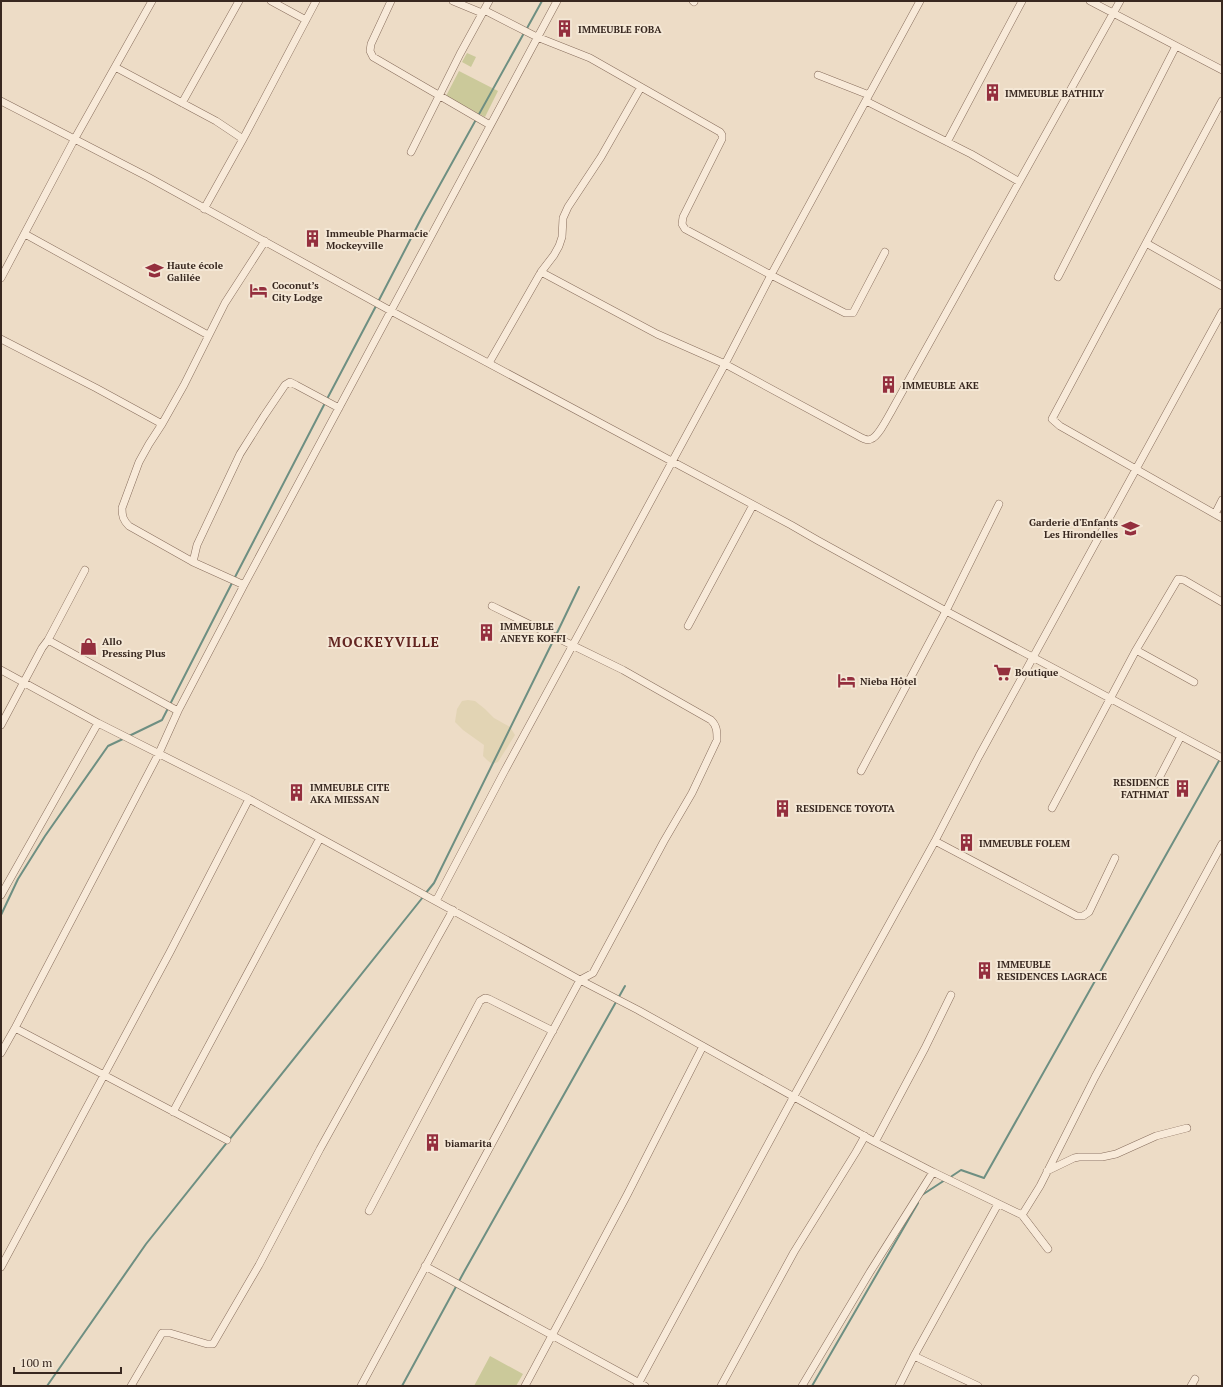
<svg xmlns="http://www.w3.org/2000/svg" width="1223" height="1387" font-family="'PT Serif',serif">
	<style>
		.farmland { fill: #e2d4b4 }
		.green { fill: #cbc99a }
		.lines { fill: none; stroke-linecap: round; stroke-linejoin: round }
		.stream { stroke: #6e8f82; stroke-width: 2 }
		.street-casing { stroke: #876d5c; stroke-width: 8 }
		.street { stroke: #f8ead9; stroke-width: 7 }
		.labels { text-anchor: middle; dominant-baseline: central; stroke-width: 4; stroke-linejoin: round; paint-order: stroke }
		.poi-label { font-size: 10px; font-weight: bold; fill: #382820; stroke: #f4e7d5; text-anchor: start }
		.district-label { font-size: 14px; font-weight: bold; letter-spacing: 1px; fill: #632521; stroke: #f4e7d5 }
	</style>
	<rect width="100%" height="100%" fill="#eddcc6"/>
	<path class="farmland" d="M468,700L475,701L485,709L494,718L510,727L515,735L498,762L492,764L487,760L483,756L484,745L463,730L455,722L457,709L462,701Z"/>
	<path class="green" d="M467,53L476,57L471,67L462,62Z
		M459,71L498,91L485,117L446,96Z
		M490,1356L523,1374L516,1386H474Z"/>
	<g class="lines">
		<path class="stream" d="M526,30L542,1
			M378,302L422,217L524,33
			M327,399L376,306
			M234,579L325,403
			M556,635L579,587
			M129,736L162,720L232,583
			M425,894L434,883L554,639
			M1,915L18,879L45,836L108,746L125,738
			M949,1178L961,1170L984,1178L1220,759
			M922,1195L945,1180
			M47,1386L146,1244L423,897
			M402,1386L464,1272L625,986
			M812,1386L918,1203"/>
		<defs>
			<path id="street" d="M271,1L306,20
				M391,1L371,44L370,51L373,57L490,125
				M453,1L482,13
				M693,1L694,2
				M1090,1L1222,70
				M484,10L537,37L590,58L720,132L722,135V139L683,217L682,224L685,229L771,275L845,313H853L885,252
				M115,67L216,121L243,139
				M818,75L869,95
				M1,101L148,177L391,311L791,525L817,540L946,611L1222,758
				M866,101L971,154L1018,181
				M1222,101L1052,419L1060,426L1222,518
				M182,103L239,1
				M947,142L1022,1
				M411,152L460,54L489,1
				M204,209L243,139L316,1
				M25,234L208,335
				M1146,243L1222,286
				M541,272L554,255L559,246L562,237L563,218L568,207L601,157L641,87
				M1058,277L1176,46
				M1,278L74,140L152,1
				M1,339L96,388L162,424
				M489,363L541,272L657,334L725,364L862,438C865,439 868,441 871,439C878,437 888,417 892,410L1120,1
				M1215,514L1222,500
				M193,562L197,545L240,454L264,416L285,385L290,382L296,385L339,408
				M244,585L193,562L129,526C123,520 122,516 122,508L139,462L149,444L162,424L184,385L225,303L265,241
				M688,626L753,505
				M48,640L85,570
				M1136,650L1194,682
				M1,670L98,723L249,799L320,838L580,980L638,1010L875,1142L933,1172L1022,1215L1048,1249
				M1,725L42,648L48,640L178,711
				M861,771L946,611L999,504
				M1156,784L1181,736
				M1052,808L1136,650L1178,579L1184,580L1222,602
				M935,841L1077,916H1083L1089,912L1115,858
				M1,895L98,723
				M436,901L504,772L725,364L771,275L920,1
				M15,1028L159,753L178,711L244,585L557,1
				M1,1053L15,1028L227,1140
				M173,1112L320,838
				M875,1142L925,1048L951,995
				M1047,1171L1074,1158L1079,1157H1102L1116,1154L1156,1136L1187,1128
				M369,1211L480,1001L485,998L489,999L553,1031
				M1022,1215L1040,1186L1095,1077L1222,844
				M425,1266L645,1386
				M1,1267L170,952L249,799
				M914,1356L978,1386
				M131,1386L162,1333H170L207,1344H213L259,1265L320,1149L453,910
				M361,1386L580,980L593,973L664,841L692,793L717,740C717,731 717,726 711,720L623,670L492,606
				M525,1386L627,1195L703,1046
				M637,1386L794,1096L935,841L979,756L1222,312
				M721,1386L794,1252L856,1152L865,1136
				M802,1386L870,1272L933,1172
				M899,1386L914,1356L998,1204
				M1191,1386L1195,1379"/>
		</defs>
		<use href="#street" class="street-casing"/>
		<use href="#street" class="street"/>
	</g>
	<defs>
		<symbol id="building-bare" viewBox="-9 -9 18 18"><path d="M-4-6H4V6H1V3H-1V6H-4ZM-2.5-4.3h1.7v1.8h-1.7ZM.8-4.3h1.7v1.8H.8ZM-2.5-1h1.7V.8h-1.7ZM.8-1h1.7V.8H.8Z" fill="#942f3e" stroke="#f4e7d5" stroke-width="2.5" paint-order="stroke"/></symbol>
		<symbol id="school-bare" viewBox="-9 -9 18 18"><path d="M0-5L7-2L0 1L-7-2ZM-4 1L0 2.5L4 1V4Q0 6-4 4Z" fill="#942f3e" stroke="#f4e7d5" stroke-width="2.5" paint-order="stroke"/></symbol>
		<symbol id="hotel-bare" viewBox="-9 -9 18 18"><path d="M-6-4.5h1.5V1H6V5H4.5V3h-9V5H-6ZM-4 0a1.8 1.8 0 1 1 3.6 0ZM.5 0V-2.5h3Q6-2.5 6 0Z" fill="#942f3e" stroke="#f4e7d5" stroke-width="2.5" paint-order="stroke"/></symbol>
		<symbol id="shop-bare" viewBox="-9 -9 18 18"><path d="M-5-2.5h2.3a2.7 3.5 0 0 1 5.4 0H5L5.5 6h-11ZM-1.5-2.5h3a1.5 2.3 0 0 0-3 0Z" fill="#942f3e" stroke="#f4e7d5" stroke-width="2.5" paint-order="stroke"/></symbol>
		<symbol id="supermarket-bare" viewBox="-9 -9 18 18"><path d="M-6-5.5h2.5l.6 2H6L4.5 2H-2.5L-4.4-4H-6ZM-1.5 3.2a1.3 1.3 0 1 0 .1 0ZM3 3.2a1.3 1.3 0 1 0 .1 0Z" fill="#942f3e" stroke="#f4e7d5" stroke-width="2.5" paint-order="stroke"/></symbol>
	</defs>
	<g fill-rule="evenodd">
		<use href="#building-bare" x="552" y="16" width="25" height="25"/>
		<use href="#building-bare" x="980" y="80" width="25" height="25"/>
		<use href="#building-bare" x="300" y="226" width="25" height="25"/>
		<use href="#school-bare" x="142" y="258" width="25" height="25"/>
		<use href="#hotel-bare" x="246" y="278" width="25" height="25"/>
		<use href="#building-bare" x="876" y="372" width="25" height="25"/>
		<use href="#school-bare" x="1118" y="516" width="25" height="25"/>
		<use href="#building-bare" x="474" y="620" width="25" height="25"/>
		<use href="#shop-bare" x="76" y="634" width="25" height="25"/>
		<use href="#supermarket-bare" x="990" y="660" width="25" height="25"/>
		<use href="#hotel-bare" x="834" y="668" width="25" height="25"/>
		<use href="#building-bare" x="1170" y="776" width="25" height="25"/>
		<use href="#building-bare" x="284" y="780" width="25" height="25"/>
		<use href="#building-bare" x="770" y="796" width="25" height="25"/>
		<use href="#building-bare" x="954" y="830" width="25" height="25"/>
		<use href="#building-bare" x="972" y="958" width="25" height="25"/>
		<use href="#building-bare" x="420" y="1130" width="25" height="25"/>
	</g>
	<g class="labels">
		<g class="poi-label">
			<text x="578" y="29">IMMEUBLE FOBA</text>
			<text x="1005" y="93">IMMEUBLE BATHILY</text>
			<text x="326" y="233">Immeuble Pharmacie<tspan x="326" dy="12">Mockeyville</tspan></text>
			<text x="167" y="265">Haute école<tspan x="167" dy="12">Galilée</tspan></text>
			<text x="272" y="285">Coconut’s<tspan x="272" dy="12">City Lodge</tspan></text>
			<text x="902" y="385">IMMEUBLE AKE</text>
			<text x="1118" y="522" text-anchor="end">Garderie d'Enfants<tspan x="1118" dy="12">Les Hirondelles</tspan></text>
			<text x="500" y="626">IMMEUBLE<tspan x="500" dy="12">ANEYE KOFFI</tspan></text>
			<text x="102" y="641">Allo<tspan x="102" dy="12">Pressing Plus</tspan></text>
			<text x="1015" y="672">Boutique</text>
			<text x="860" y="681">Nieba Hôtel</text>
			<text x="1169" y="782" text-anchor="end">RESIDENCE<tspan x="1169" dy="12">FATHMAT</tspan></text>
			<text x="310" y="787">IMMEUBLE CITE<tspan x="310" dy="12">AKA MIESSAN</tspan></text>
			<text x="796" y="808">RESIDENCE TOYOTA</text>
			<text x="979" y="843">IMMEUBLE FOLEM</text>
			<text x="997" y="964">IMMEUBLE<tspan x="997" dy="12">RESIDENCES LAGRACE</tspan></text>
			<text x="445" y="1143">biamarita</text>
		</g>
		<g class="district-label">
			<text x="384" y="641">MOCKEYVILLE</text>
		</g>
	</g>
	<rect width="1223" height="1387" fill="none" stroke="#382820" stroke-width="4"/>
	<path d="M14 1367v6h107v-6" fill="none" stroke="#382820" stroke-width="2"/>
	<text x="20" y="1367" font-size="12" fill="#382820" stroke="#f4e7d5" stroke-width="3" paint-order="stroke">100 m</text>
</svg>
